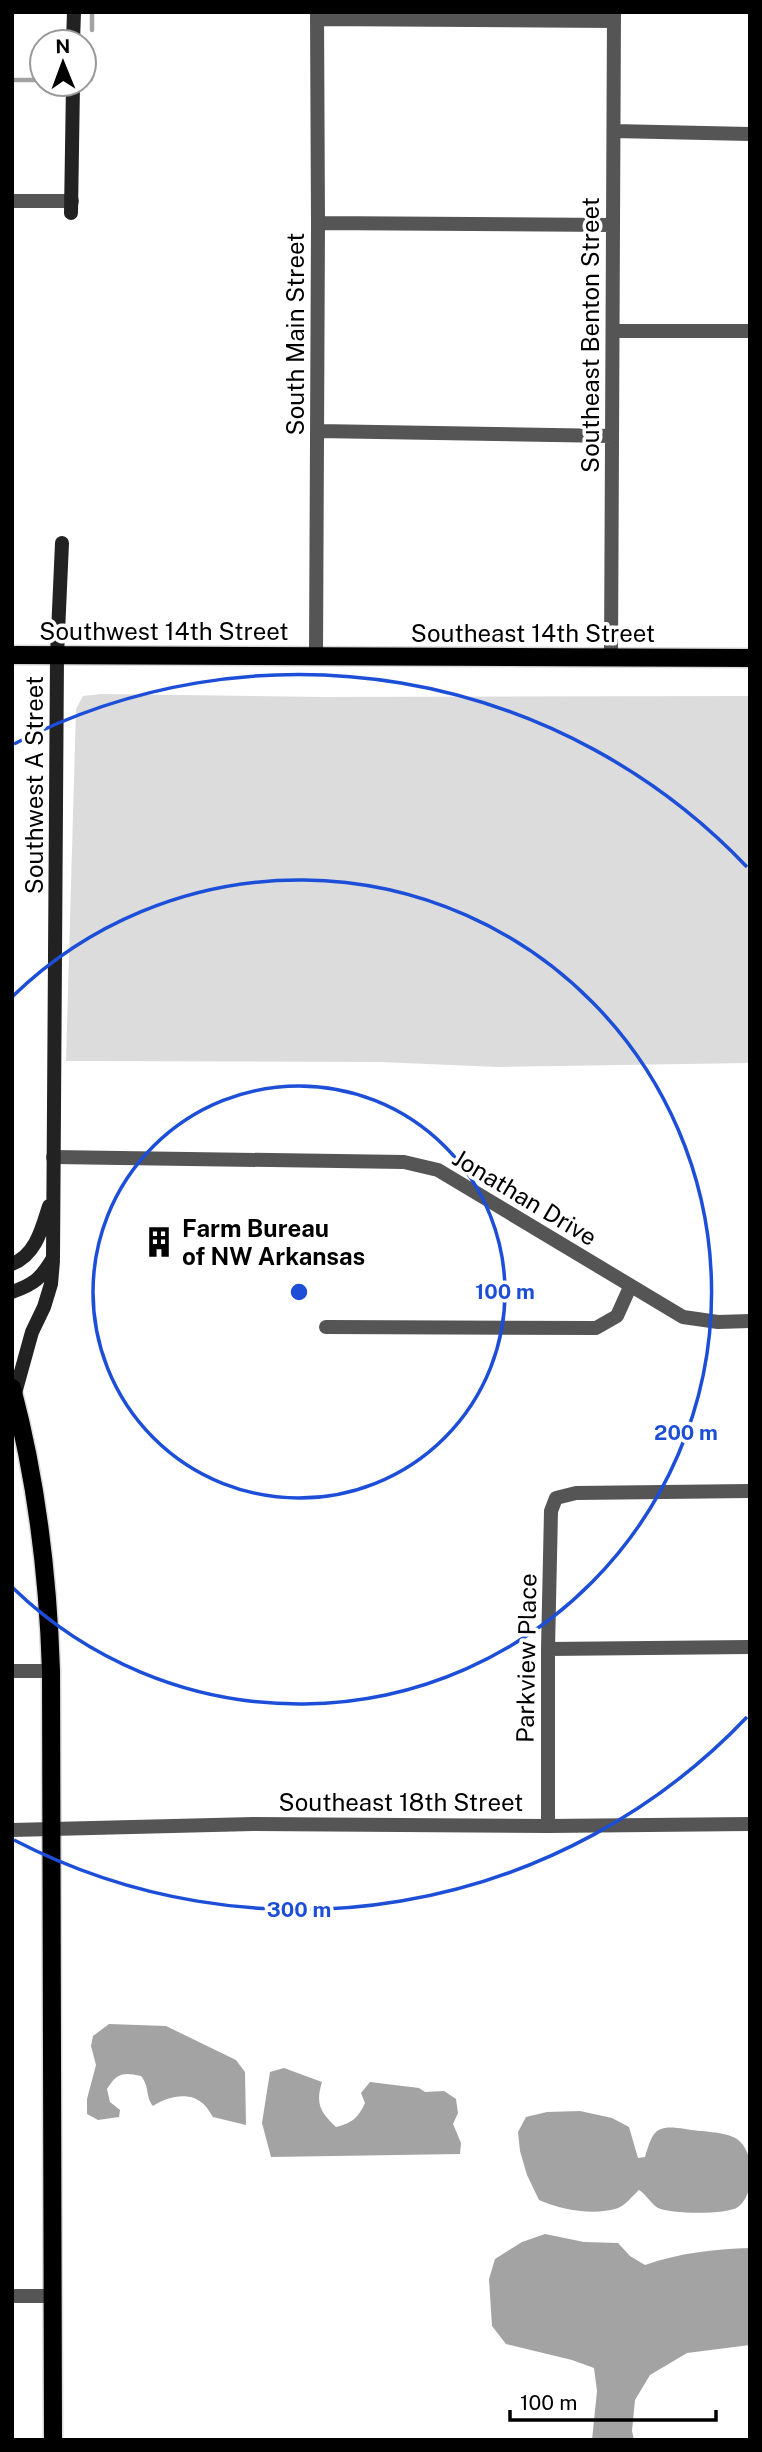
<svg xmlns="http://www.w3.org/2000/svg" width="762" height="2452" font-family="'Public Sans',sans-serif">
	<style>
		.green { fill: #dcdcdc }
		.water { fill: #a3a3a3 }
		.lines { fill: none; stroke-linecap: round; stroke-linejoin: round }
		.stream { stroke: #a3a3a3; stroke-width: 4.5 }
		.primary-casing { stroke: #dbdbdb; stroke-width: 21 }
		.street { stroke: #555; stroke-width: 14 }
		.secondary { stroke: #222; stroke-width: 14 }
		.primary { stroke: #000; stroke-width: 18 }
		.ring { fill: none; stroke: #1d4ed8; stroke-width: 3.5 }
		.labels { text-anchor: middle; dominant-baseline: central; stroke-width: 7; stroke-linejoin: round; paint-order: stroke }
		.street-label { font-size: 24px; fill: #000; stroke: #fff }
		.poi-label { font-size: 24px; font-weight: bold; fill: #000; stroke: #fff; text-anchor: start }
		.centre { fill: #1d4ed8; stroke: #fff; stroke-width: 3.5 }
		.ring-label { font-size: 21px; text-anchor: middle; font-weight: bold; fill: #1d4ed8; stroke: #fff; stroke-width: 7; stroke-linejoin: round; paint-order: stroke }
	</style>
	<rect width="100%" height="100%" fill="#fff"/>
	<path class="green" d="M101,694L323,697L750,696V1063L498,1067L380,1062L66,1061L76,709L83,696Z"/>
	<path class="water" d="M109,2024L166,2026L236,2060L245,2072L246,2125L213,2117C210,2113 207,2106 202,2103C189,2091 166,2097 153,2106C145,2096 150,2087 141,2076C123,2072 117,2073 107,2089L110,2102L120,2110L119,2117L98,2120L87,2114V2099L96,2065L91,2046L93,2036Z
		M284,2068L322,2082C315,2105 321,2112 336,2127C352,2123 358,2118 365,2103L361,2093L370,2082L419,2088L425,2092L444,2091L456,2099L458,2113L453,2124L461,2143L460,2154L271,2157L262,2123L270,2072Z
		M580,2111L612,2118L629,2127L638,2158L645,2157C653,2131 655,2124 685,2129C700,2132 724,2131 737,2139C755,2151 756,2194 738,2207C727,2215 670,2214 658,2208C651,2204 646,2194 639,2190C633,2195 625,2206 618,2208C594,2216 562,2210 539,2200L527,2175L520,2151L518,2132L526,2117L547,2112Z
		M545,2234L584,2242L618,2243L630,2256L645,2265C680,2253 713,2249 750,2248V2345L687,2353L650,2375L635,2400L632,2431L634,2440H592L597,2391L594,2368L572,2360L506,2344L492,2326L489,2279L495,2259L522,2242Z"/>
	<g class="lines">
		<path class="stream" d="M92,12V30
			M84,79H91V62
			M12,80H42"/>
		<defs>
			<path id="primary" d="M12,655L750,658
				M12,1388C37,1482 48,1575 51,1671L53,2440"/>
		</defs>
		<use href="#primary" class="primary-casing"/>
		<path class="street" d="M317,19L614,21
			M614,131L750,134
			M12,201H72
			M318,223L613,225
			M613,331H750
			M318,431L612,436
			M316,656L318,223L317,12
			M611,657L614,12
			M53,1157L404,1162L438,1170L683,1317L718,1322L750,1321
			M326,1327L596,1328L617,1316L630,1287
			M548,1649L750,1647
			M12,1671H51
			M548,1826V1649L551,1511L556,1498L576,1493L750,1491
			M12,1830L253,1824L548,1826L750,1824
			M12,2296H53"/>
		<path class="secondary" d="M73,42L74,12
			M71,213L73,84
			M12,1264C36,1255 42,1228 49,1206
			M12,1292C35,1284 41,1278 53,1258L57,655L62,543
			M14,1397L32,1332L44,1307L51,1284L53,1261"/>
		<use href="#primary" class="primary"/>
	</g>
	<g class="ring">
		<circle cx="299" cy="1292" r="206"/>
		<path d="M13 996A412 412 0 1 1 13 1588"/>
		<path d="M747 1717A618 618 0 0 1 14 1840M14 744A618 618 0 0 1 747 867"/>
	</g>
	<defs>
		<symbol id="building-bare" viewBox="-9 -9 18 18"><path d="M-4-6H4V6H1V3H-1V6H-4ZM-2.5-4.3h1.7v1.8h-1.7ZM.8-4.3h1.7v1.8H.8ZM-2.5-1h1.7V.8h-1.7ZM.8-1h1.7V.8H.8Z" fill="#000" stroke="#fff" stroke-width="2.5" paint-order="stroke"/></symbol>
	</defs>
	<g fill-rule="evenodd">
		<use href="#building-bare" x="137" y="1220" width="44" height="44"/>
	</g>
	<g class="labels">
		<g class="street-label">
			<text transform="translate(295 334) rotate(-90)">South Main Street</text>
			<text transform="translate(590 335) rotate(-90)">Southeast Benton Street</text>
			<text x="164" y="631">Southwest 14th Street</text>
			<text x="533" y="633">Southeast 14th Street</text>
			<text transform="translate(34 785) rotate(-90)">Southwest A Street</text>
			<text transform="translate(525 1197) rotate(31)">Jonathan Drive</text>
			<text transform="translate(526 1658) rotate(-89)">Parkview Place</text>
			<text x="401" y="1802">Southeast 18th Street</text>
		</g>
		<g class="poi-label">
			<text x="182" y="1228">Farm Bureau<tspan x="182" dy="28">of NW Arkansas</tspan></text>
		</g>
	</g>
	<circle cx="299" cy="1292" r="10" class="centre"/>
	<g class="ring-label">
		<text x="505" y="1299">100 m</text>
		<text x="686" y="1440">200 m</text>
		<text x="299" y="1917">300 m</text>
	</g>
	<rect width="762" height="2452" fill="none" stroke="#000000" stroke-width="28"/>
	<g transform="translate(63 63) rotate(359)"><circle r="33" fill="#ffffff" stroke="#999999" stroke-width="2"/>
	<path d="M0-5L12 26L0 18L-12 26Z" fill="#000000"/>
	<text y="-10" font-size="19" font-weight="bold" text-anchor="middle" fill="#000000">N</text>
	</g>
	<path d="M510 2410v10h206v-10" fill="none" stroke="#000000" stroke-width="3.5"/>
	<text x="520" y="2410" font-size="21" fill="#000000" stroke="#ffffff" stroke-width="5" paint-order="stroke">100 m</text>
</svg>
